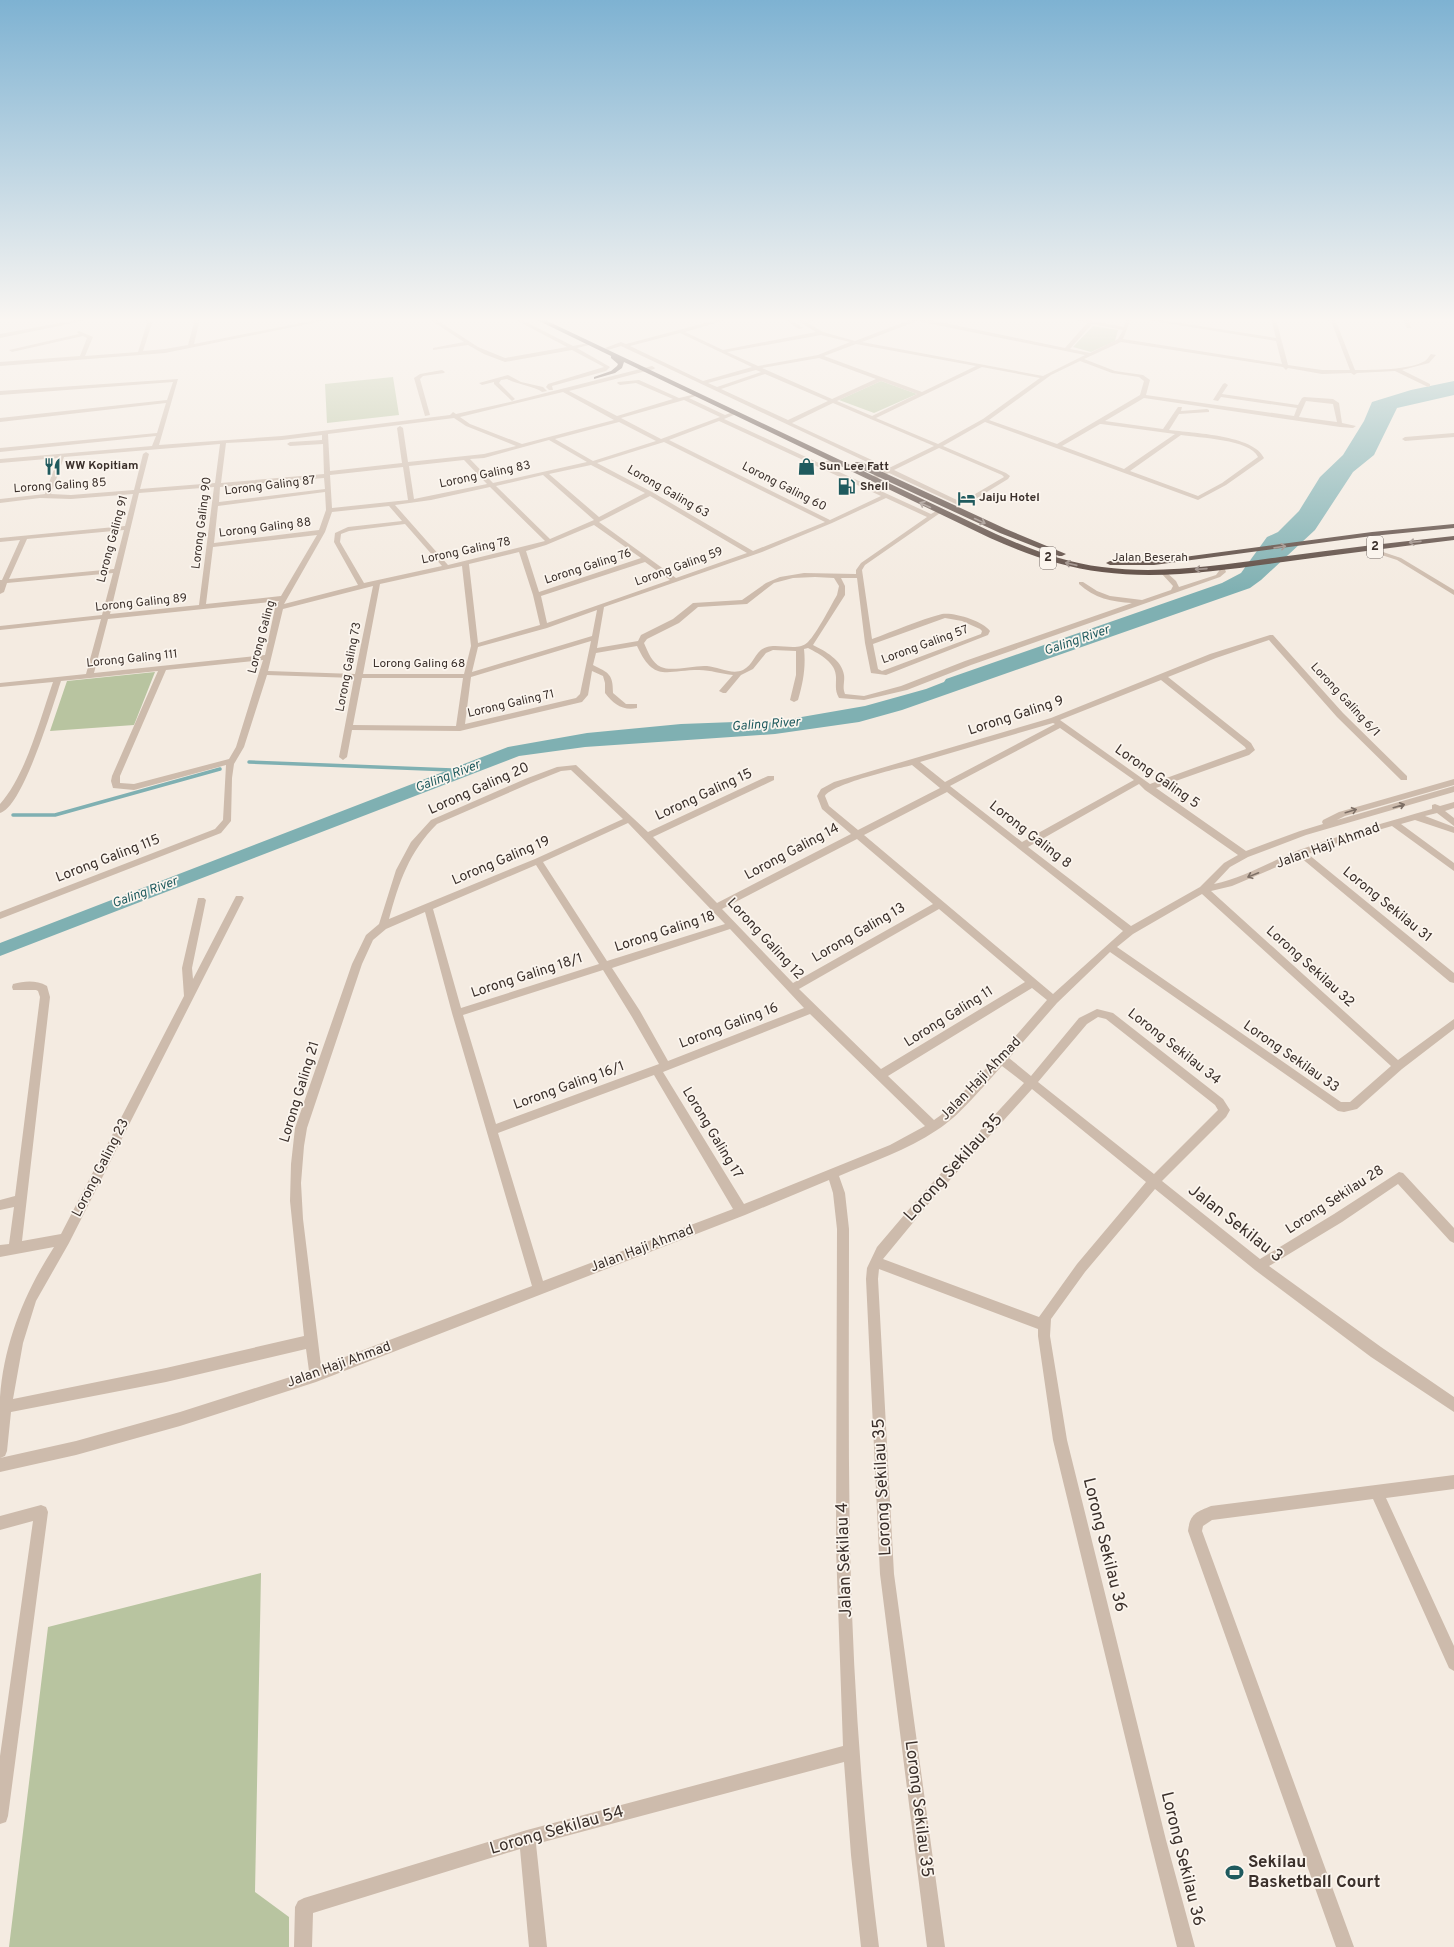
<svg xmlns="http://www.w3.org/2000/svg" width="1454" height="1947" font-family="Overpass,sans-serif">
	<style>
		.green { fill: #b8c4a0 }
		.water { fill: #7fb0b2 }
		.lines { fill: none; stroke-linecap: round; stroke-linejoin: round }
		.stream { stroke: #7fb0b2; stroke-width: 3.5 }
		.minor { fill: #cdbbac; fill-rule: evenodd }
		.highway { fill: #5c4a42; fill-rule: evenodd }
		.oneway { stroke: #9c8e87 }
		.oneway2 { stroke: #7d6f65 }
		.labels { text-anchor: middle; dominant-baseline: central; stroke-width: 3.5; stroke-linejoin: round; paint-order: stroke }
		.far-poi-label { font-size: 12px; font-weight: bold; fill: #3b302b; stroke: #fbf5ee; text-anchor: start }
		.far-street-label { font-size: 12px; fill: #3b302b; stroke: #fbf5ee }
		.shield { fill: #fbf5ee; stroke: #756b66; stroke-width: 1 }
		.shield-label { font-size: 13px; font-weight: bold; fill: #3b302b }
		.far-water-label { font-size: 13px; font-style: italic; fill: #1f5a5e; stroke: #fbf5ee }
		.street-label { font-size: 14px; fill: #3b302b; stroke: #fbf5ee }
		.near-street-label { font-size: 17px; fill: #3b302b; stroke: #fbf5ee }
		.near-poi-label { font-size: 17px; font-weight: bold; fill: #3b302b; stroke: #fbf5ee; text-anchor: start }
	</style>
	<rect width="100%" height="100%" fill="#f4ebe1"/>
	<path class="green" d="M1093,326L1118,330L1115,341L1091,352L1073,347Z
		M393,377L399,415L327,423L325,384Z
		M881,381L917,394L874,413L839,400Z
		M155,672L134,725L50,731L67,681Z
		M261,1573L255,1892L289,1917V1947H9L48,1627Z"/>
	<path class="water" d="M1454,381V395L1397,408L1374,455L1353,472L1315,530L1261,580L1250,588L902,710L859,722L775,734L585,747L519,756L0,956V943L508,747L587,733L681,724L735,722L767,723L865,706L926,689L944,682L946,679L1222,583L1241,573L1267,537L1278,532L1299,511L1320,477L1343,455L1364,421L1372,402L1411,390Z"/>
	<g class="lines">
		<path class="stream" d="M249,762L452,770
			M13,815H55L220,769"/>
		<path class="minor" d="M81,319H93L0,338V334Z
			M143,319H148L152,323L143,351L165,349L188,345L195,319H200L194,344L321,319H332L165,353L0,366V362L80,356L87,338L83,336L12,352L9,350L79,334L77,332L79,331L93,337L85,356L138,352L147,323Z
			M429,319H435L478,347L505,358L567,347L514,319H520L573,346L589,343V345L577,348L610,367L606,371L552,386L553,390H549L546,387L548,384L604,367L572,350L505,362L484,354L468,345L433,350V348L464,342Z
			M720,319H729L685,332L723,350L816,332L795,319H801L804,321L819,319L808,323L823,332L855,341L912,319H926L1065,348L1087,323L1070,319H1082L1124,327L1126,319H1131L1123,339L1282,364L1276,341L1141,319H1155L1276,338L1271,319H1276L1288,365L1322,370H1350L1331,321L1318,319H1335L1355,370C1373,370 1410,370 1425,361C1427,360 1429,356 1431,354L1436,355L1429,363L1402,370L1430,384V386L1428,387L1395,371L1357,373L1354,375L1351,373L1322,374L1288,368L1286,370L1283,367L1121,342L1084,359L1115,371L1143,375L1150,380L1146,395L1294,416L1297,408L1221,397L1218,401L1213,400L1223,384L1225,383L1228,385L1222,394L1298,405L1302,398L1304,397L1333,399L1339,403L1342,423L1356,426L1353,428L1340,427L1144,398L1105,421L1163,429L1178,407H1182L1181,411L1207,409L1209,410V412L1179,414L1169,430C1192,433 1254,435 1264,458L1263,459L1226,485L1198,500L985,422L943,446L1006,473L1010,476L1008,479L969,503L958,505L889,473L873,480H869V478L884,470L621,346L608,350L605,348L621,342L626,344ZM917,321L1085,355L1043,376L862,342ZM1092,324L1123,330L1118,339L1090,353L1070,349ZM680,333L752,367L703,381L630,346ZM821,335L850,342L818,355L758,366L727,352ZM856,344L976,366L922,392L824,356ZM819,358L876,379L832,399L762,368ZM1080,361L1112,373L1139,377L1144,381L1140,395L1057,444L989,420L1051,375ZM982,367L1040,378L983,419L938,444L876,418ZM756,370L761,372L717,387L708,383ZM765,374L828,401L788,420L721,389ZM881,381L917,394L872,416L837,401ZM1306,401L1333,404L1337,422L1299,417ZM833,403L934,446L889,468L792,423ZM1100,424H1101L1175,434L1124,469L1062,446ZM1181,435C1199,438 1250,439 1258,457L1222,483L1198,496L1130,471ZM939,448L1002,475L1004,477L965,500L959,501L894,470Z
			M784,319H790L803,328L799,329Z
			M1403,319H1408L1411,328H1407Z
			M652,366L655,368L654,369L569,391L617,416L673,399L636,383L620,385L617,383L618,382L639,380L679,398L696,394V396L689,398L725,415L733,412L736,414L724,419L819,463L833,459V461L824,465L931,514L938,510L943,511L865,565L862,570L872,639C894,631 919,620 942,614C954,612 983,621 990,631L988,635L886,675L871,673L865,643L857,578H841L845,586V595L813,645C825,651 842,660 844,675C845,682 842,687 845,694L864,696L901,686L965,661L1132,603C1112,602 1094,598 1079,584V582H1083L1097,591L1110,596L1142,600L1171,590L1173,586L1161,573V571H1165L1176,581L1179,587L1216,575L1219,571L1220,567H1224L1226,572L1220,577L971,665L907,690L864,700L839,698C835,691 836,687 836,679C837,663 821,655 808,648L804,649C806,667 803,683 798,700L794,702L790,700L796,675V651L773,650L766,653L753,669L741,675L726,693H723L719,691L733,675C721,674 711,670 699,670C666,670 654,683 637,646L596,653L593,665C609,673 613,674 613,693L626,704H637V708C623,711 613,704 605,693V683L603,676L592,671L588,695L582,702L460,731L352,730L347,757L343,760L339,757L354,678L267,675L244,747L234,764L232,778L231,821L221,833L0,919V912L215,829L223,820L226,765L134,790L113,788L111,781L112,776L158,671L61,681C53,705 23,807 0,813V804C26,775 40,719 53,682L0,687V683L86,674L101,619L0,630V626L102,615L113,573L7,583L4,592L0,594V580H2L20,540L0,542V538L125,526L133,494L71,499L40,498L0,503V499L45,494L58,458L0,463V459L152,446L156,436L0,452V448L157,433L166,403L0,422V418L167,400L173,382L0,395V391L178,379L159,445L282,436L450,415L453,412L456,414L510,402ZM563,392L614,420L522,444L470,424L460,417ZM684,400L720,417L661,439L621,418ZM454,418L466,426L516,446L484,454L408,462L403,428L400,426L397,428L402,463L330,471L328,434ZM719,421L881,496L830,520L669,440ZM619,422L656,441L593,461L555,439ZM322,435V440L290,442L287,444L290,446L323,444L324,474L221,483L226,443L282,440ZM549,440L587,462L493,483L470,459L484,458ZM664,442L825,522L753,551L652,492L597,463ZM220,444L215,483L140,489L149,454L146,452L143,454L134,490L71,495L51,494L64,457ZM464,460L487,484L414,499L409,466ZM591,465L645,493L599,517L549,474ZM403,467L408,500L332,508L330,475ZM543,475L594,520L550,539L496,486ZM324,478L325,489L219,502L220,487ZM214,487L199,605L110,614L139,493ZM490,487L545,541L448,565L395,505L431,500ZM325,492L326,510L319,530L214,543L218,506ZM650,496L747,553L676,578L599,522ZM886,498L927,517L861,563L856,570V574L804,573L780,577L766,583L742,600L693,603L673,619L641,635L638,641L597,648L604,607L762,552L832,523ZM389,506L402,521L348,527L335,533L334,542L358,585L284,604L325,532L332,512ZM405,524L442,566L364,583L340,542L341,534L349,531ZM594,525L641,558L539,592L526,551L546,545ZM124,530L114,569L9,579L27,539ZM317,535L281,596L206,604L213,547ZM519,552L533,595L540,625L478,643L469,564ZM645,562L670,580L547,623L541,596ZM462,566L471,646L464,674H363L380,584ZM815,577L834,578L839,586L837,595C830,607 817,633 808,642C798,652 779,643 767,647C755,650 754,665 743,670C732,675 718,667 707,666C694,665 672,672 661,667C652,663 648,652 644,643L647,639L679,623L698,607L747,604L774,583L793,578ZM373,586L355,674L268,671L283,609ZM279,601L275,608L265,655L94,673L108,619ZM597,610L592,636L472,672L478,647L547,628ZM945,618L962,621L980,629L982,631L981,634L882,671L878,669L873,644ZM591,641L580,694L576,698L465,724L471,677ZM263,660L236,747L229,759L134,784L120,783V776L166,670ZM362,678H463L456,726L353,725Z
			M442,370L445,372L444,373L423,376L420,379L430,415L425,416L414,378L420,374Z
			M508,375L521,382L543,387L547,391L542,392C537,387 516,384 507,379L501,380L499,383L515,399L512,401L494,384V382L482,385L479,383Z
			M1454,433V437L1405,441L1402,439L1405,437Z
			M1365,546L1401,558L1454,590V595L1397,560L1363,549L1362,548Z
			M1270,635H1273L1343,713L1407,776V780H1401L1337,717L1269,640L1216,658L1168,677L1251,743L1255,750L1249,755L1156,788L1246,851L1300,831L1323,824L1322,822L1323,820L1339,812L1454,779V785L1345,816L1337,820L1454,786V792L1306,835L1248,857L1230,867L1214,884C1244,878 1271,861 1299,850C1343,834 1387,822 1432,809V805L1435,804L1440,806L1454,802V808L1445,811L1454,818V826L1437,813L1425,816L1454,827V833L1415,820L1401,824L1454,863V871L1392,826L1351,838L1308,854L1454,973V983L1450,982L1300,857L1232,886L1211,891L1398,1060L1454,1019V1029L1402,1069L1357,1109L1344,1112L1338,1111L1110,952L1057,1003L1009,1058L1031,1076L1079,1018L1097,1009L1113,1013L1223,1099L1230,1110L1226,1117L1162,1181L1260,1259L1334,1214L1399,1172L1403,1173L1454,1228V1243L1450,1241L1398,1184L1342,1222L1269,1266L1381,1347L1454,1397V1412L1371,1357L1255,1270L1155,1189L1085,1272L1051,1319L1050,1336L1067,1440L1166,1840L1195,1947H1177L1150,1840L1053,1440L1038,1336V1329L879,1269L878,1279L894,1574L945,1947H927L880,1574L866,1279L867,1268L877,1247L922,1194L1024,1083L1002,1066C983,1086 960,1116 937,1130C907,1150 872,1162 839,1176L845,1193L849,1229C849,1335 848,1441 850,1547C853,1681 862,1814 879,1947H861L851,1855L844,1762L536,1844L547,1947H529L520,1849L313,1913L312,1947H294L295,1907L298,1901L304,1898L527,1830L843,1746L836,1548L837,1229L833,1193L829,1180L745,1215L316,1382L180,1426L76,1455L0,1472V1458L76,1441L180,1412L309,1371L306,1349L166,1382L11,1412L7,1451L5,1456L0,1458C0,1438 0,1417 0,1397C4,1342 25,1292 54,1247L0,1257V1245L9,1244L14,1207L0,1210V1200L15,1196L40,997L38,991L36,990H13L12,987L13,984C25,981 36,980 47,986L50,997L22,1241L61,1234L184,996L182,968L198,898H204L206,900L192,968L193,979L236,896H242L244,898L69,1243L36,1301L23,1343L13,1399L166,1368L304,1336L290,1201L291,1164L295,1128L352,964L366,935L379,924L396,870L411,842L431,820L525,779L557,767L576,765L648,832L768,776H774V780L653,837L717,903L851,834L822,809L817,796L821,789L834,782L1051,718L1210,654ZM1161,680L1245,747L1246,749L1150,784L1060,720ZM1053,723L1055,724L945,782L920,762ZM1060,728L1134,780L1022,842L950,786ZM912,765L940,788L858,830L829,806L825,796C832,784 896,769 912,765ZM571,770L623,819L535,859L389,919C399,882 409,852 437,824L531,783L561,771ZM1139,784L1145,790L1238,855L1224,863L1200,887L1131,926L1028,847ZM947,792L1123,931L1053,994L864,835ZM628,823L725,924L607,961L543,862ZM857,839L933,904L793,983L722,909ZM536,865L599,964L461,1008L433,909ZM1202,894L1391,1066L1350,1102H1341L1117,947L1133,934ZM939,909L1025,982L881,1069L799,989ZM425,912L452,1013L532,1286L321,1366L303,1219L301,1183L304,1146L307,1128L362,964L373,940L386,929ZM730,929L804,1008L668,1061L640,1011L612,968ZM603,970L632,1017L659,1064L496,1124L463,1015ZM1032,988L1047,1000L998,1056L941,1115L934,1120L888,1076ZM810,1014L925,1126L890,1145L744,1204L663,1072ZM1098,1017L1106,1019L1215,1105L1218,1110L1154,1174L1038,1082L1087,1024ZM654,1075L733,1209L543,1281L498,1133ZM1032,1089L1146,1182L1077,1264L1039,1317L883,1259L930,1202Z
			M1454,1475V1489L1386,1498L1454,1646V1671L1449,1668L1373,1499L1212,1520L1203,1526L1202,1531L1354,1947H1336L1188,1531C1190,1514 1196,1512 1211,1506Z
			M41,1505L46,1507L48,1512L8,1816L6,1822L0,1824V1756L33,1521L0,1530V1516Z"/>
		<path class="highway" d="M535,319H543L996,534C1030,549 1065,563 1102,567C1161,575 1221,565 1280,557C1338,549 1396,542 1454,536V540C1397,547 1340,554 1283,562C1223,570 1163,580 1102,572C1063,567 1026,554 990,538L624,362L622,368L615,373L594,379V377L611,371L617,366L618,364L611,358V356Z
			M855,462H861L1006,529L1066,554L1062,556H1059L1000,533L855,466Z
			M1454,524V528L1372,536L1154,565H1110L1106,563L1110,561H1154L1372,532Z"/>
	</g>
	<defs><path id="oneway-shaft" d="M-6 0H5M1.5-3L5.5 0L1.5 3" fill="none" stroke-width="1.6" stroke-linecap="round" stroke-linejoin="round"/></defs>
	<g class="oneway">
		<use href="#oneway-shaft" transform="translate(925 505) rotate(-155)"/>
		<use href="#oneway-shaft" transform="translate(980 521) rotate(25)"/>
		<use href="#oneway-shaft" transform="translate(1415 542) rotate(174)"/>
		<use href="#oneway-shaft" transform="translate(1280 547) rotate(-8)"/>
		<use href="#oneway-shaft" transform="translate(1071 564) rotate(-167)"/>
		<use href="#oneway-shaft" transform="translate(1201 569) rotate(176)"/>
	</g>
	<g class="oneway2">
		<use href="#oneway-shaft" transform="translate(1399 806) rotate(-16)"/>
		<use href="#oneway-shaft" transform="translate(1351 811) rotate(-17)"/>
		<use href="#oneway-shaft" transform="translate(1253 875) rotate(158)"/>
	</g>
	<linearGradient id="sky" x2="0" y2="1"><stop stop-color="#7eb2d2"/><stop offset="0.54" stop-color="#faf6f2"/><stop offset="1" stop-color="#faf6f2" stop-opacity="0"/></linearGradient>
	<rect width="1454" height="592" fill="url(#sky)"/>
	<defs>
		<symbol id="restaurant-bare" viewBox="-9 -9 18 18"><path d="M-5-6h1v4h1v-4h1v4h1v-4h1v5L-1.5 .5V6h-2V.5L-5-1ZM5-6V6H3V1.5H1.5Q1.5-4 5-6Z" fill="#1f5a5e" stroke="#fbf5ee" stroke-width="2.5" paint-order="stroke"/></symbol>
		<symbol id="shop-bare" viewBox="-9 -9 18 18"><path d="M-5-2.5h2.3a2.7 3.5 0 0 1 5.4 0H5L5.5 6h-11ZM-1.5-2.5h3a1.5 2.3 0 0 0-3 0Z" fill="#1f5a5e" stroke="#fbf5ee" stroke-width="2.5" paint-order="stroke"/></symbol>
		<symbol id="fuel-bare" viewBox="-9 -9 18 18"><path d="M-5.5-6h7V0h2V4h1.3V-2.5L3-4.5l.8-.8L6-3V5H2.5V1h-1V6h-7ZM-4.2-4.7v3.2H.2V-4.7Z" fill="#1f5a5e" stroke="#fbf5ee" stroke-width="2.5" paint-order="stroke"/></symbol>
		<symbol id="hotel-bare" viewBox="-9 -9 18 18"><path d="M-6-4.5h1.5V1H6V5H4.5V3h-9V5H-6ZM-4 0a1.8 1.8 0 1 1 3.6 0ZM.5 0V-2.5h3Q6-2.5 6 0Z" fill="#1f5a5e" stroke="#fbf5ee" stroke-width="2.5" paint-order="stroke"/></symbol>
		<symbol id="stadium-bare" viewBox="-9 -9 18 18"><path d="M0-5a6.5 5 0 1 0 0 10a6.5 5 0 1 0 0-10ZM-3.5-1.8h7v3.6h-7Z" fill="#1f5a5e" stroke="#fbf5ee" stroke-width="2.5" paint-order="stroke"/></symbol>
	</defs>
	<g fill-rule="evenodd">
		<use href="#restaurant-bare" x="40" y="454" width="25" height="25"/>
		<use href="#shop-bare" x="794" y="454" width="25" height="25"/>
		<use href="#fuel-bare" x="834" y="474" width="25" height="25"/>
		<use href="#hotel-bare" x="954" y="486" width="25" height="25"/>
		<use href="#stadium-bare" x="1222" y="1860" width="25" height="25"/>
	</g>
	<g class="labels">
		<g class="far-poi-label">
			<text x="65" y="466">WW Kopitiam</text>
			<text x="819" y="467">Sun Lee Fatt</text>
			<text x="860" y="487">Shell</text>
			<text x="979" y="498">Jaiju Hotel</text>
		</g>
		<g class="far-street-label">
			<text transform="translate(485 475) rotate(-12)">Lorong Galing 83</text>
			<text transform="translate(60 486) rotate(-4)">Lorong Galing 85</text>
			<text transform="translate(270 486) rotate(-7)">Lorong Galing 87</text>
			<text transform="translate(784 487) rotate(27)">Lorong Galing 60</text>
			<text transform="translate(668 492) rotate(30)">Lorong Galing 63</text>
			<text transform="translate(202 523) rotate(-83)">Lorong Galing 90</text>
			<text transform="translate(265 528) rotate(-7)">Lorong Galing 88</text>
			<text transform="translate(113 539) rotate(-75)">Lorong Galing 91</text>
			<text transform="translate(466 551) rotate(-12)">Lorong Galing 78</text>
			<text x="1150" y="558">Jalan Beserah</text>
			<text transform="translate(588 567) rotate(-18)">Lorong Galing 76</text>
			<text transform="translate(679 567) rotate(-20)">Lorong Galing 59</text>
			<text transform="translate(141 603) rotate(-6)">Lorong Galing 89</text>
			<text transform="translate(262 637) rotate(-75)">Lorong Galing</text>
			<text transform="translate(925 645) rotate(-20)">Lorong Galing 57</text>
			<text transform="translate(132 659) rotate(-6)">Lorong Galing 111</text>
			<text x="419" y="664">Lorong Galing 68</text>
			<text transform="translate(349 667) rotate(-79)">Lorong Galing 73</text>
			<text transform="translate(1345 700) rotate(47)">Lorong Galing 6/1</text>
			<text transform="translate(511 704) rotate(-13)">Lorong Galing 71</text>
		</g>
		<g class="shield">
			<rect x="1367" y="536" width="16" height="22" rx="3"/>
			<rect x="1040" y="547" width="16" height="22" rx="3"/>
		</g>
		<g class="shield-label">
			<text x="1375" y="547">2</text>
			<text x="1048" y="558">2</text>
		</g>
		<g class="far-water-label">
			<text transform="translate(1077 641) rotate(-19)">Galing River</text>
			<text transform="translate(766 725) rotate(-4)">Galing River</text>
			<text transform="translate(448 777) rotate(-21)">Galing River</text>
			<text transform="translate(145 893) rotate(-20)">Galing River</text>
		</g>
		<g class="street-label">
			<text transform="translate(1016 716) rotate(-18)">Lorong Galing 9</text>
			<text transform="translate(1157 777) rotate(35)">Lorong Galing 5</text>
			<text transform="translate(479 789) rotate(-24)">Lorong Galing 20</text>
			<text transform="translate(704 795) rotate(-25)">Lorong Galing 15</text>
			<text transform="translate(1030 835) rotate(38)">Lorong Galing 8</text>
			<text transform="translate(1328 846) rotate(-20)">Jalan Haji Ahmad</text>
			<text transform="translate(792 852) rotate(-28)">Lorong Galing 14</text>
			<text transform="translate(108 859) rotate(-21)">Lorong Galing 115</text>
			<text transform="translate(501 861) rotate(-23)">Lorong Galing 19</text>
			<text transform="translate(1387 905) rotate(39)">Lorong Sekilau 31</text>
			<text transform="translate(665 932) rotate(-18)">Lorong Galing 18</text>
			<text transform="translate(859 933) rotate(-30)">Lorong Galing 13</text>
			<text transform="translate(765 939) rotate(47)">Lorong Galing 12</text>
			<text transform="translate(1310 967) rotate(42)">Lorong Sekilau 32</text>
			<text transform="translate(527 976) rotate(-18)">Lorong Galing 18/1</text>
			<text transform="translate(949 1017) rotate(-32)">Lorong Galing 11</text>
			<text transform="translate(729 1026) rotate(-21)">Lorong Galing 16</text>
			<text transform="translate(1174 1047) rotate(38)">Lorong Sekilau 34</text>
			<text transform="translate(1291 1057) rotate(35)">Lorong Sekilau 33</text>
			<text transform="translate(981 1079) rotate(-46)">Jalan Haji Ahmad</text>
			<text transform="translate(569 1086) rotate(-20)">Lorong Galing 16/1</text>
			<text transform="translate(300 1092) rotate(-73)">Lorong Galing 21</text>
			<text transform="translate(712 1133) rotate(59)">Lorong Galing 17</text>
			<text transform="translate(101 1168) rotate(-63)">Lorong Galing 23</text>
			<text transform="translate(1335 1200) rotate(-33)">Lorong Sekilau 28</text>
			<text transform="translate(642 1249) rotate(-21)">Jalan Haji Ahmad</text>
			<text transform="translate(339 1365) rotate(-20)">Jalan Haji Ahmad</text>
		</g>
		<g class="near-street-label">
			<text transform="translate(954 1168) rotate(-48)">Lorong Sekilau 35</text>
			<text transform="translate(1235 1224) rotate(38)">Jalan Sekilau 3</text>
			<text transform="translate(883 1487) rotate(-93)">Lorong Sekilau 35</text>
			<text transform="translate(1104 1545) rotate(76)">Lorong Sekilau 36</text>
			<text transform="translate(845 1560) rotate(-92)">Jalan Sekilau 4</text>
			<text transform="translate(918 1809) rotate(83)">Lorong Sekilau 35</text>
			<text transform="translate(557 1831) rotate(-16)">Lorong Sekilau 54</text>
			<text transform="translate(1182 1859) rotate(76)">Lorong Sekilau 36</text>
		</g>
		<g class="near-poi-label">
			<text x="1248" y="1863">Sekilau<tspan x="1248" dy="20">Basketball Court</tspan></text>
		</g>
	</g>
</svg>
